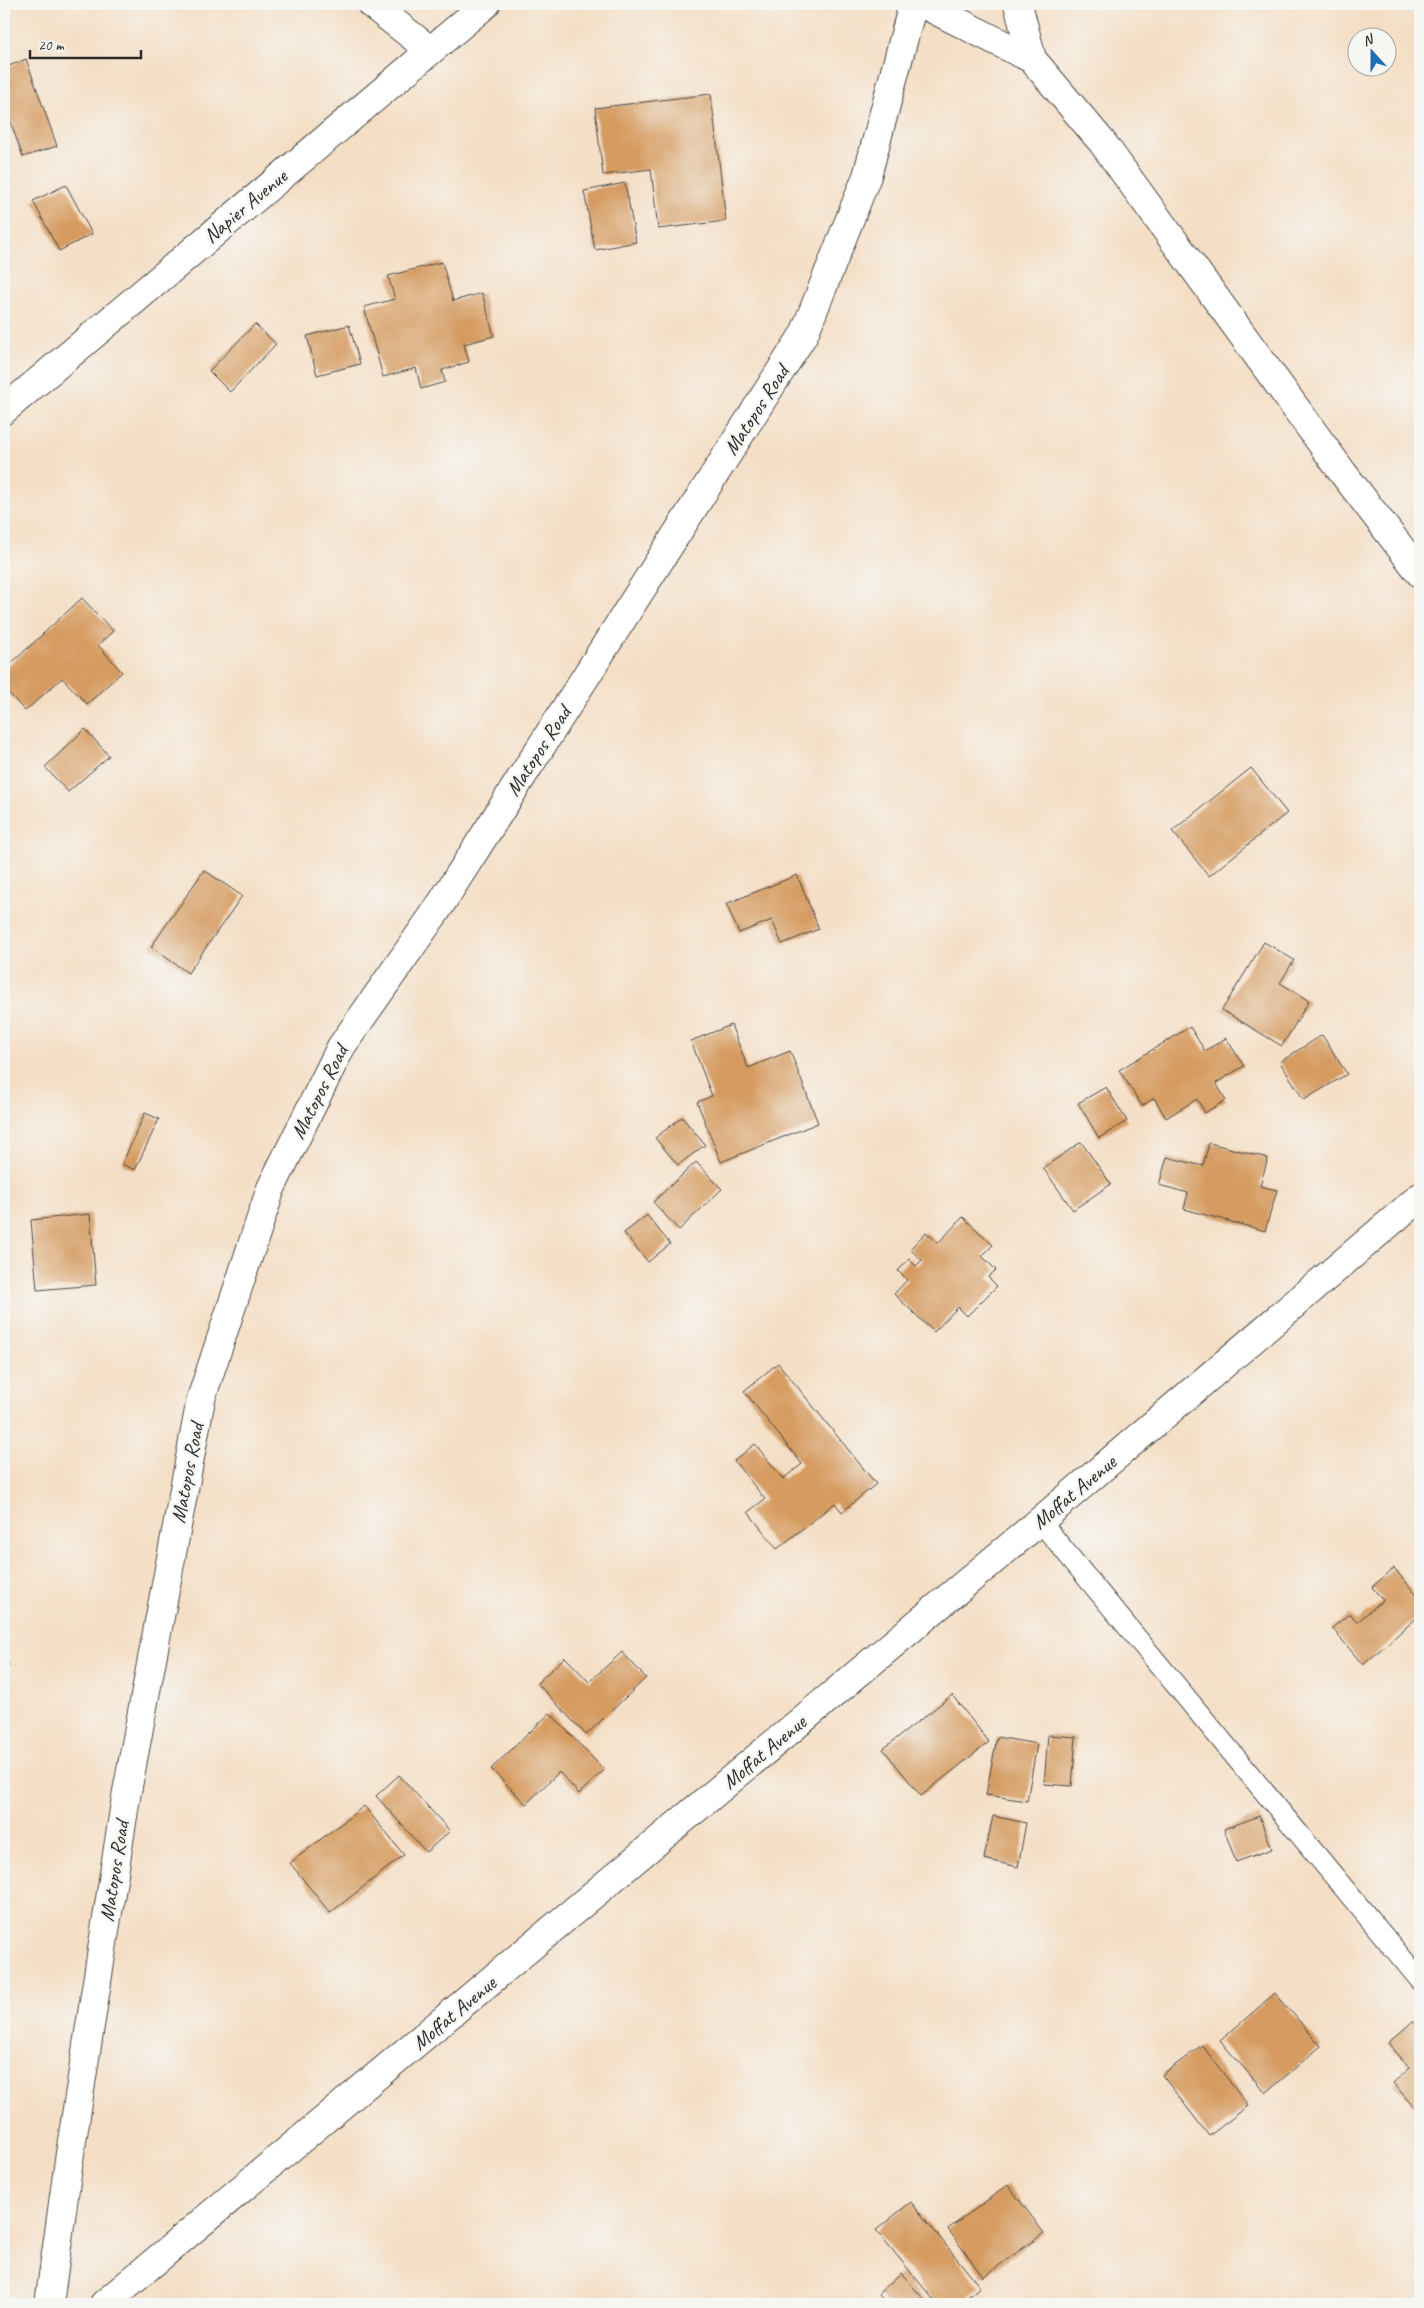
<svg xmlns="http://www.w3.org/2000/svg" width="1424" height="2308" font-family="Caveat,sans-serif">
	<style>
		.building { fill: #d59b60 }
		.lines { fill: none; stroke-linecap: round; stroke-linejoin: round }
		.lane-casing { stroke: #494642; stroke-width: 22 }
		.street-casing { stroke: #494642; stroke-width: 30 }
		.secondary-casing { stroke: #494642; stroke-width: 30 }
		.lane { stroke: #fff; stroke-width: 20 }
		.street { stroke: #fff; stroke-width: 28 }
		.secondary { stroke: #fff; stroke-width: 28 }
		.labels { text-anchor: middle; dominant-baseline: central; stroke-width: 5; stroke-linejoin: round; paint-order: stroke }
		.street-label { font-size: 21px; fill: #2b2b2b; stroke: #f6f6f2 }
	</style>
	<rect width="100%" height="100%" fill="#f6f6f2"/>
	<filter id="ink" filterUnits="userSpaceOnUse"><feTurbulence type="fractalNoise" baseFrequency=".02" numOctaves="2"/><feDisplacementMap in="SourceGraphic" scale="10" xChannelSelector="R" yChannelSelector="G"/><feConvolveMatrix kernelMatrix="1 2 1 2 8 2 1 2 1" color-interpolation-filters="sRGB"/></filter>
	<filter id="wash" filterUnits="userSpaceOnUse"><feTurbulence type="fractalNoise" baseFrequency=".0096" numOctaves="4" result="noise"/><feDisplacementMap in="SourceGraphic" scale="20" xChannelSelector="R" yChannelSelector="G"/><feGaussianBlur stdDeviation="1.12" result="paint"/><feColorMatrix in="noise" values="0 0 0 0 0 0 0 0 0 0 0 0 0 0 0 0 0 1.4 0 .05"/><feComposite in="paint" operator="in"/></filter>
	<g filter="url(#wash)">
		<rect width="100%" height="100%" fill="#f4dec5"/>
		<g id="blocks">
			<path class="building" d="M26,59L57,146L23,157L4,104V68Z
				M711,94L726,221L658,229L651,169L603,175L595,108Z
				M625,183L636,242L595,250L584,191Z
				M66,185L92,234L59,251L33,201Z
				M442,262L453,301L482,293L494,336L464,344L469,362L442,370L445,382L421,389L416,368L383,377L364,307L395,299L388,276Z
				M255,324L276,344L230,392L209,371Z
				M349,325L360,364L317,375L307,336Z
				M82,598L113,631L98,645L122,672L87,704L62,678L25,711L4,688V670Z
				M85,729L109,756L68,792L45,767Z
				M1251,768L1287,813L1209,876L1172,831Z
				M204,870L242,896L188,973L151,947Z
				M797,875L819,929L782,944L772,920L739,933L726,904Z
				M1264,942L1294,960L1280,983L1309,1001L1282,1046L1222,1010Z
				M731,1025L748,1068L790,1051L818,1123L721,1162L697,1102L712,1096L691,1041Z
				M1190,1027L1205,1051L1226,1038L1244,1066L1216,1083L1226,1100L1205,1113L1197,1099L1166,1118L1154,1098L1142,1106L1119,1070Z
				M1322,1035L1347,1074L1304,1100L1280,1062Z
				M1106,1087L1127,1121L1099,1138L1078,1103Z
				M145,1113L159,1119L135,1170L122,1164Z
				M682,1117L705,1145L678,1165L655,1138Z
				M1081,1142L1111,1184L1073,1210L1043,1168Z
				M1209,1143L1268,1158L1260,1186L1277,1190L1265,1231L1184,1209L1188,1193L1159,1185L1167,1157L1203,1166Z
				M696,1162L722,1189L679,1230L653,1202Z
				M90,1214L96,1285L37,1290L31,1220Z
				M647,1215L670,1244L648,1262L624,1233Z
				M963,1217L993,1245L982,1256L996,1270L988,1277L997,1286L967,1316L958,1307L934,1332L894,1294L907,1280L898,1271L909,1259L916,1266L922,1260L910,1249L926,1232L938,1243Z
				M778,1363L876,1484L842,1512L835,1503L777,1549L748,1512L765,1499L734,1461L755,1444L783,1479L802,1464L744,1391Z
				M1394,1568L1420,1599V1615L1363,1665L1332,1628L1350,1613L1357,1622L1383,1600L1372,1587Z
				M4,1651L9,1666L4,1668Z
				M622,1652L646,1678L586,1735L537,1683L565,1657L589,1682Z
				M952,1695L989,1742L921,1796L883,1749Z
				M550,1713L604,1770L579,1794L559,1772L526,1804L491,1769Z
				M1048,1735L1076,1737L1072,1786L1044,1784Z
				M997,1737L1037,1744L1027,1801L986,1795Z
				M399,1775L450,1831L426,1852L376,1796Z
				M364,1806L404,1855L330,1913L290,1863Z
				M993,1816L1026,1823L1018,1867L984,1859Z
				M1259,1816L1272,1849L1236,1862L1224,1829Z
				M1275,1993L1321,2046L1266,2093L1220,2041Z
				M1413,2021L1420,2029V2114L1393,2083L1410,2068L1388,2043Z
				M1202,2045L1248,2106L1209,2136L1162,2075Z
				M1008,2185L1044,2233L983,2277L948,2229Z
				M911,2202L980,2287L959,2304H937L876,2230Z
				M901,2273L928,2304H887L878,2294Z"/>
		</g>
	</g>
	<g filter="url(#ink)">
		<use href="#blocks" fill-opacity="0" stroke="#494642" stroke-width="1"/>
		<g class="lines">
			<defs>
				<path id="lane" d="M1040,1521L1420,1980"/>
				<path id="street" d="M371,4L430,50
					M4,410L486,4
					M104,2304L1040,1521L1420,1197"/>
				<path id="secondary" d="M923,4L1032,59L1102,142L1343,473L1420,573
					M1018,4L1032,59
					M49,2304L69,2160L126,1797L201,1399L271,1188L341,1047L437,910L804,334L867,176L913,4"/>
			</defs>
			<use href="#lane" class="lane-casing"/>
			<use href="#street" class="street-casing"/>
			<use href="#secondary" class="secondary-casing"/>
			<use href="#lane" class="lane"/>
			<use href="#street" class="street"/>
			<use href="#secondary" class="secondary"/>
		</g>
	</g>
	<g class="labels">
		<g class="street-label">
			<text transform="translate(245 206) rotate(-40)">Napier Avenue</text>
			<text transform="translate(756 410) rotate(-57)">Matopos Road</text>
			<text transform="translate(538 751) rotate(-57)">Matopos Road</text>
			<text transform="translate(319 1092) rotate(-63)">Matopos Road</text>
			<text transform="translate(187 1473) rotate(-79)">Matopos Road</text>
			<text transform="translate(1074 1492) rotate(-40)">Moffat Avenue</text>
			<text transform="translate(764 1752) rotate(-40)">Moffat Avenue</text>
			<text transform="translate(114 1871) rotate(-81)">Matopos Road</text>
			<text transform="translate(454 2013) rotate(-40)">Moffat Avenue</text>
		</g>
	</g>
	<rect width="1424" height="2308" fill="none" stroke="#f6f6f2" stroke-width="20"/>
	<g transform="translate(1372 52) rotate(339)"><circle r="24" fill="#f6f6f2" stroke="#a5a5a2"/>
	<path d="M0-4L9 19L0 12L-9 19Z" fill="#1f6fb2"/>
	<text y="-8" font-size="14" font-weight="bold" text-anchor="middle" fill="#2b2b2b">N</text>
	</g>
	<path d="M30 50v8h111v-8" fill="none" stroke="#2b2b2b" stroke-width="2.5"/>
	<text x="38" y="50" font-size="15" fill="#2b2b2b" stroke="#f6f6f2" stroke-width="4" paint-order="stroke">20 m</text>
</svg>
